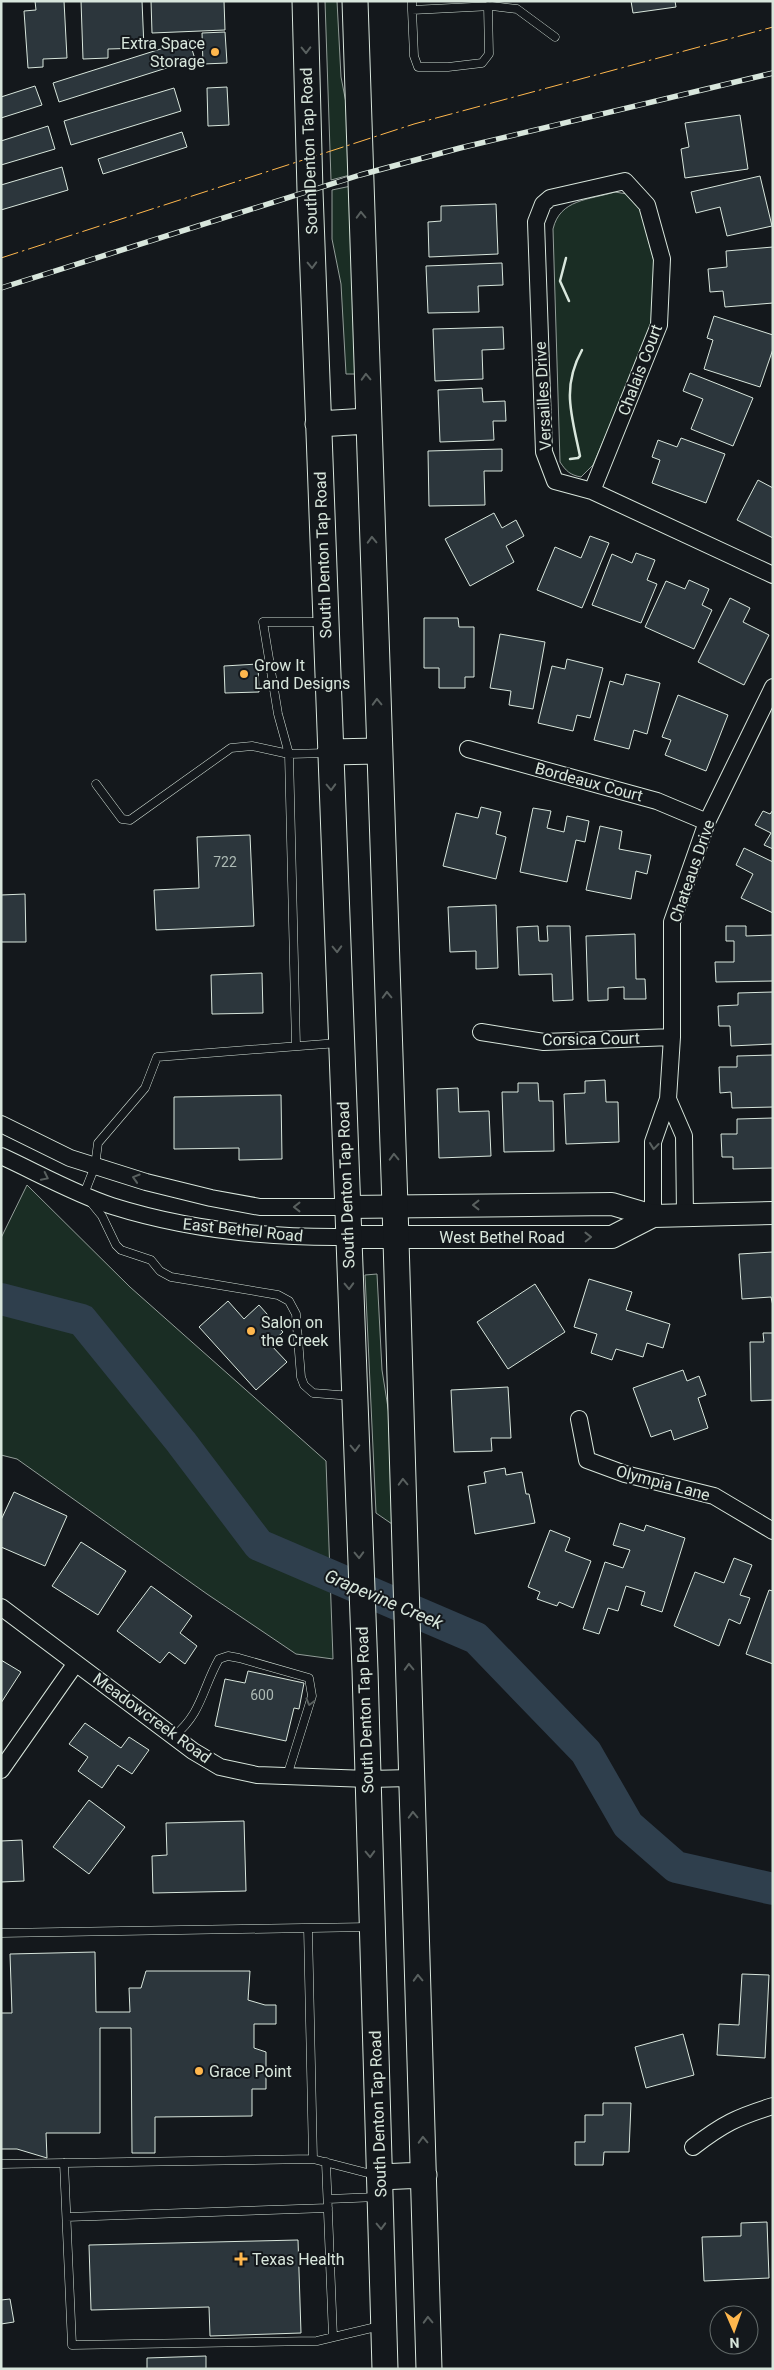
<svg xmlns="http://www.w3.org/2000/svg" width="774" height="2370" font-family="Roboto,sans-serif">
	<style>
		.green { fill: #1a2d24; stroke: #939e99 }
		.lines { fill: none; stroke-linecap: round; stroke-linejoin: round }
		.river { stroke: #2f3f4d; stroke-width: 32 }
		.building { fill: #2c363c; stroke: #d8e6dc }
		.service-casing { stroke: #d8e6dc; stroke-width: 9 }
		.minor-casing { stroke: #d8e6dc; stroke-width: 18 }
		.secondary-casing { stroke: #d8e6dc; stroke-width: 24 }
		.primary-casing { stroke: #d8e6dc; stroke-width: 27 }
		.service { stroke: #14181c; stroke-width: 8 }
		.minor { stroke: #14181c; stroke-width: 16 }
		.secondary { stroke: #14181c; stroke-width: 22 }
		.primary { stroke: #14181c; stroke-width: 25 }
		.rail-casing { stroke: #d8e6dc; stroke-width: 5.5 }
		.rail { stroke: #14181c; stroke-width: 4; stroke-dasharray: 11; stroke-linecap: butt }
		.wall { stroke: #d8e6dc; stroke-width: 2.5 }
		.power { stroke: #ffb74d; stroke-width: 1; stroke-dasharray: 18 4 2.5 4; stroke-linecap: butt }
		.oneway { stroke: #59605f }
		.poi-dot { fill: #ffb74d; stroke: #14181c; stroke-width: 2 }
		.labels { text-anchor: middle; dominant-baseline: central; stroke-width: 4; stroke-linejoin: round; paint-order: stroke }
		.number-label { font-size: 14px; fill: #adbab4 }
		.poi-label { font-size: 16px; fill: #d8e6dc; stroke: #14181c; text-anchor: start }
		.street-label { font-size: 16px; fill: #d8e6dc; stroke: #14181c }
		.water-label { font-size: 18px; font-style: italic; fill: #d8e6dc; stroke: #14181c }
	</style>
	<rect width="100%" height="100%" fill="#14181c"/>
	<path class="green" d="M325,1H337L341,77L348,113L350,175L331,180Z
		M351,186L357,374H346L341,284L332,239V190Z
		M615,192L627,194L638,201L654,261L656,290L650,332L593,465L581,477C570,475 566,471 560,462L553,229C560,199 589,200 615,192Z
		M27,1185L130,1287L326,1461L333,1659L296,1654L207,1594L17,1459L1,1455V1238Z
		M377,1274L382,1370L391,1427L392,1524L376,1513L365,1275Z"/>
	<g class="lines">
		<path class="river" d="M1,1299L82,1320L181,1442L259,1545L476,1638L586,1752L628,1825L676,1867L773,1889"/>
	</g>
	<path class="building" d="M35,1H64L67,58L43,59V67L28,68L24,11L36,10Z
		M81,1H142L144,48L108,49V58L83,59Z
		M151,1H224L225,30L152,33Z
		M631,1H675L676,7L633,13Z
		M225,32L227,63L203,64L202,33Z
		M189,40L195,59L59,102L53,83Z
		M35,86L42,105L1,118V97Z
		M227,87L229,125L208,126L207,88Z
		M174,88L181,111L71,145L64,121Z
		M740,115L748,169L685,178L681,149L689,147L685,123Z
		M48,126L55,149L1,165V141Z
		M182,132L187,147L103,174L98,159Z
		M62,167L68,190L1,210V185Z
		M760,176L772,226L727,236L720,207L696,213L691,192Z
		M496,204L498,254L429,257L428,222L441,221V206Z
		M773,247V303L725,307L723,291L710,292L708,269L727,267L726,251Z
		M502,263L503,285L478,286L479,312L428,313L426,266Z
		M714,316L773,335V349L760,387L704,369L713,340L707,338Z
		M503,327L504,349L482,350L483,379L435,381L433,329Z
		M690,373L753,398L733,446L691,429L703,399L683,391Z
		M482,388L483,402L505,401L506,421H493L494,440L440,442L438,390Z
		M681,438L725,454L706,503L652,483L660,460L652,457L658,440L677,447Z
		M502,449V471H484L485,505L429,506L428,451Z
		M758,480L773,488V538L737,520Z
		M494,513L502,528L516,520L524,536L506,546L514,562L470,586L445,539Z
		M590,536L609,543L582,608L537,590L555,547L581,558Z
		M636,553L655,560L647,580L657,584L641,623L592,605L612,554L632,563Z
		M689,580L709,589L702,605L712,610L694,649L645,627L666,581L685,589Z
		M730,598L750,608L743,622L769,635L744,685L698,662Z
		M424,618H458L459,627H474V677H465V688H439V668H424Z
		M500,634L545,642L533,709L509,705L511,691L490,688Z
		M567,659L603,668L590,718L577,715L573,731L538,723L552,666L565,669Z
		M258,664L259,692L225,693L224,666Z
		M626,674L660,683L647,734L634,730L629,749L594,740L610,681L623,685Z
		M678,695L728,715L706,771L665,755L671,740L662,737Z
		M481,807L501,812L496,834L506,837L496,879L443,866L456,813L478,818Z
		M533,808L551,811L547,828L564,832L567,816L589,821L585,842L576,840L567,882L520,872Z
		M773,810V849L764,845L771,833L755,825L763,811L770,814Z
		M600,826L622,831L619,849L651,855L647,874L636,871L631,899L586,890Z
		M250,835L254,926L156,930L154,890L199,888L197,837Z
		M744,848L773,862V913L741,898L753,874L736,865Z
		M25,894L26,942H1V895Z
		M496,905L498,968L476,969V951L450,952L448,907Z
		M538,926L539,941H548L547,926H570L573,1000L553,1001L552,974L519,975L517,927Z
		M726,926H746V936L773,935V981L716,982L715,962H734V941H726Z
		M635,934L636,979H645L646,999H624V987L608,988V1000L588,1001L586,936Z
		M262,973L263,1013L212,1014L211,975Z
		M773,992V1044L731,1046L730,1026H719L718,1006L738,1005V993Z
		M773,1055V1107L732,1108L731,1092L720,1093L719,1067H737V1056Z
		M605,1080L606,1102H618L619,1142L566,1144L564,1094L585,1093V1081Z
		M518,1083H538L539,1101H553L554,1151L504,1152L502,1092H518Z
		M458,1088L459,1112L489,1111L491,1156L439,1158L437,1089Z
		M281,1095L282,1159L239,1160V1148L174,1149V1097Z
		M773,1118V1168L733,1169V1157H722L721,1134H737V1119Z
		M773,1252V1306L771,1297L742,1299L739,1254Z
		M589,1279L632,1292L626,1310L670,1324L663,1348L647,1343L643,1357L616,1349L612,1360L591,1353L597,1334L574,1327Z
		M535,1284L565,1332L508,1369L477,1322Z
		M228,1301L244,1319L259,1305L283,1332L270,1344L287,1362L256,1390L199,1327Z
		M763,1333H773V1400L751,1401L750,1342H764Z
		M683,1370L687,1381L699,1376L706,1395L698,1398L708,1428L674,1440L671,1430L651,1437L633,1388Z
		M508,1387L511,1438H491L492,1451L454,1452L451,1390Z
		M505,1468L506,1475L522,1472L526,1494H529L535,1523L475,1534L468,1486L486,1483L484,1472Z
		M14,1492L67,1516L45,1566L1,1547V1520Z
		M620,1523L644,1531L646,1525L685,1538L662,1612L641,1605L645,1592L626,1586L618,1611L608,1608L599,1634L583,1629L605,1562L623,1568L630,1550L613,1545Z
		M550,1530L570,1538L565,1551L591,1561L573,1608L559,1602L557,1606L537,1599L540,1592L528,1587Z
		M81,1542L126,1571L98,1615L52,1586Z
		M734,1558L752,1565L740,1595L750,1598L740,1624L729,1619L719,1646L674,1626L695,1572L724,1583Z
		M151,1586L192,1616L180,1633L197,1646L185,1664L169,1652L160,1663L117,1631Z
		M769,1590L773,1591V1664L746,1654Z
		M1,1660L21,1672L1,1703Z
		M248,1671L304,1683L299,1709L294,1708L286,1741L215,1726L225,1679L245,1683Z
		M85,1723L121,1748L129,1737L149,1750L132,1774L118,1765L102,1788L78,1771L88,1757L69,1744Z
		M89,1800L125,1827L89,1874L53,1847Z
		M244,1821L246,1891L153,1893L152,1856L167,1855L166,1823Z
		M22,1840L24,1881L1,1882V1841Z
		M95,1952L96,2012H130L129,1988H141L146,1971H250L248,2000L265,2005H276V2024H254V2048L266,2052V2089H252V2116L155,2117V2153H132L131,2028H100V2133H46L47,2158L17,2149H1V2013H12L10,1954Z
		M742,1974L769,1975L765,2058L717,2055L719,2024L739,2025Z
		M683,2034L694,2075L646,2088L635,2047Z
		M603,2103H631L629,2152H604L603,2165H575V2142H585V2115H603Z
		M767,2222L769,2278L704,2281L702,2237L741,2236V2223Z
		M298,2240L301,2333L210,2336L209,2307L91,2310L89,2245Z
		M10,2299L14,2322L1,2324V2300Z
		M206,2356V2369H147V2358Z"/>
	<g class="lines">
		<defs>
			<path id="service" d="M412,1V10L492,6L517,9L555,37
				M412,10L414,56L418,67H448L482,63L489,54L488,6
				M96,784L122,819L130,820L231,748L252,746L289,754L278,714L263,622H322
				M338,1043L157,1057L145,1088L98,1143L95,1166L84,1194L102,1216L116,1245L121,1250L151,1260L160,1271L171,1277L278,1295L289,1301L296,1314L301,1377L304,1385L313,1393L352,1396
				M296,1046L289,754L327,753
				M174,1736C202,1713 202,1689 219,1659L228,1656L239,1658L309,1678L312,1696L287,1776
				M308,1928L313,2159
				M1,1933L369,1927
				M326,2162L333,2337
				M64,2163L72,2345L317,2341L380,2326
				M1,2164L313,2159L375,2175
				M328,2199L378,2197
				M67,2217L328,2208"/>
			<path id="minor" d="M592,491L659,325L662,259L647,205L625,181L550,198L543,204L536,222L544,452L555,481L592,491L773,575
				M468,749L657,801L707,822
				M481,1032L544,1042L672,1037
				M668,1099L684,1136L685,1215
				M1,1124L70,1158L146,1182L211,1198L260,1207H346
				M1,1156C36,1172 75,1194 112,1206C188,1230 267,1238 347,1237
				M653,1216V1142L668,1099L672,1037V922L707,822L773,687
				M579,1419L587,1460L625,1474L714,1496L773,1531
				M1,1607L193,1751L220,1767L257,1775L368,1779L412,1778
				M1,1770L76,1663
				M693,2147C723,2124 737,2117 773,2106"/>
			<path id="secondary" d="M346,1207L612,1204L653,1216L773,1213
				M347,1237H612L653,1216"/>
			<path id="primary" d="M305,1L310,191L365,1670L385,2369
				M355,1L395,1206L429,2369
				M318,424L368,421
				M330,752L378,751
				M380,2177L424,2175"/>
		</defs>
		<use href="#service" class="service-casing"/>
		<use href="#minor" class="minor-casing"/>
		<use href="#secondary" class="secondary-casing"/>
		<use href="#primary" class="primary-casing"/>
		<use href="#service" class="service"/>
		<use href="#minor" class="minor"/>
		<use href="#secondary" class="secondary"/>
		<use href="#primary" class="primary"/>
		<defs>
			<path id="rail" d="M1,288L360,175L460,148L773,73"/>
		</defs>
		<use href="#rail" class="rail-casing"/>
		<use href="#rail" class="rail"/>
		<path class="wall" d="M566,258L560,281L569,301
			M570,459L578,458L580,456C572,416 561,388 582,350"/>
		<path class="power" d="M1,258L414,124L773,27"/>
	</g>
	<defs><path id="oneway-chevron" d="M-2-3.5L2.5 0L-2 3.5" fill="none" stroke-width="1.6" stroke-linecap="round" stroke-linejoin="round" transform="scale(1.25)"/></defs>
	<g class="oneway">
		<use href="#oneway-chevron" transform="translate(306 50) rotate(89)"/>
		<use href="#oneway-chevron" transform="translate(361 215) rotate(-92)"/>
		<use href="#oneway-chevron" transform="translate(312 265) rotate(88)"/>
		<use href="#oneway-chevron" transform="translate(366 377) rotate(-92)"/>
		<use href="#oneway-chevron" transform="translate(372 540) rotate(-92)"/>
		<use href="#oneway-chevron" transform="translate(377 702) rotate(-92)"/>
		<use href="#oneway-chevron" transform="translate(331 787) rotate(88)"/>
		<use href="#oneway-chevron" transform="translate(337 949) rotate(88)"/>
		<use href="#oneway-chevron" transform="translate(387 995) rotate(-92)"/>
		<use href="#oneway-chevron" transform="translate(654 1146) rotate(96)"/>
		<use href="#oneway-chevron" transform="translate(394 1157) rotate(-92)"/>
		<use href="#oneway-chevron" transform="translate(45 1177) rotate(26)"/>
		<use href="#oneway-chevron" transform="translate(136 1178) rotate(-163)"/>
		<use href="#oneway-chevron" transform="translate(476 1205) rotate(180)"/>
		<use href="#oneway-chevron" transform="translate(297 1207) rotate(-180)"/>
		<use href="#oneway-chevron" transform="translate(588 1237) rotate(-1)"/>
		<use href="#oneway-chevron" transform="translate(349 1286) rotate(88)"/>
		<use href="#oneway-chevron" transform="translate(355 1448) rotate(88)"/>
		<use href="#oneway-chevron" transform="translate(403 1482) rotate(-92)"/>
		<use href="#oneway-chevron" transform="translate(359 1555) rotate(88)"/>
		<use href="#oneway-chevron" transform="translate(409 1667) rotate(-92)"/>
		<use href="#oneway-chevron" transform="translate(310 1702) rotate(105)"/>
		<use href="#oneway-chevron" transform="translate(413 1815) rotate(-92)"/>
		<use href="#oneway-chevron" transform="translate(370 1854) rotate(88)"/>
		<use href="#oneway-chevron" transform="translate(418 1978) rotate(-92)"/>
		<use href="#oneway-chevron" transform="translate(423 2140) rotate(-92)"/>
		<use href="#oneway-chevron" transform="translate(381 2226) rotate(88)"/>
		<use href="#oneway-chevron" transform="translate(428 2320) rotate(-92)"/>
	</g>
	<g class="poi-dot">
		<circle cx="215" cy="52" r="5"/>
		<circle cx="244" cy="674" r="5"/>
		<circle cx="251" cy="1331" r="5"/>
		<circle cx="199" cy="2071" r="5"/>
		<path d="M238.5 2251.5h5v5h5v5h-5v5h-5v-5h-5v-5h5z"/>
	</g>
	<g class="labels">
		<g class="number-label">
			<text x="225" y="862">722</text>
			<text x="262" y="1695">600</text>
		</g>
		<g class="poi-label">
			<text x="205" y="43" text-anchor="end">Extra Space<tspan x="205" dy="18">Storage</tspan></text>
			<text x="254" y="665">Grow It<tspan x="254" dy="18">Land Designs</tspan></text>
			<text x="261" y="1322">Salon on<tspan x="261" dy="18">the Creek</tspan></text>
			<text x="209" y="2071">Grace Point</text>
			<text x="252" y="2259">Texas Health</text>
		</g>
		<g class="street-label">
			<text transform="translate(309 151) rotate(-92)">South Denton Tap Road</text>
			<text transform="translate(640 370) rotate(-69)">Chalais Court</text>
			<text transform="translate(543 396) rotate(-93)">Versailles Drive</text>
			<text transform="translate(323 555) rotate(-92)">South Denton Tap Road</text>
			<text transform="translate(589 782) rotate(15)">Bordeaux Court</text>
			<text transform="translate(692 871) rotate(-71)">Chateaus Drive</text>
			<text transform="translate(591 1039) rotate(-1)">Corsica Court</text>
			<text transform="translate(346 1185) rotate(-92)">South Denton Tap Road</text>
			<text transform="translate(243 1230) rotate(6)">East Bethel Road</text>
			<text x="502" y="1237">West Bethel Road</text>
			<text transform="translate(663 1483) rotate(15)">Olympia Lane</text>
			<text transform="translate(365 1710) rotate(-92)">South Denton Tap Road</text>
			<text transform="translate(152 1718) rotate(36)">Meadowcreek Road</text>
			<text transform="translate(378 2114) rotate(-92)">South Denton Tap Road</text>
		</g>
		<g class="water-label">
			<text transform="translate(384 1599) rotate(23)">Grapevine Creek</text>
		</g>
	</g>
	<rect width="774" height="2370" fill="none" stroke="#d8e6dc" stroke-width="5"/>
	<g transform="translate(734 2330) rotate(178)"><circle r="24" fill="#14181c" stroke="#626a69"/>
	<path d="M0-4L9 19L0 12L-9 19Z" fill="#ffb74d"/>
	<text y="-8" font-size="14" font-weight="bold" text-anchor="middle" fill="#d8e6dc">N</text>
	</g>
</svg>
